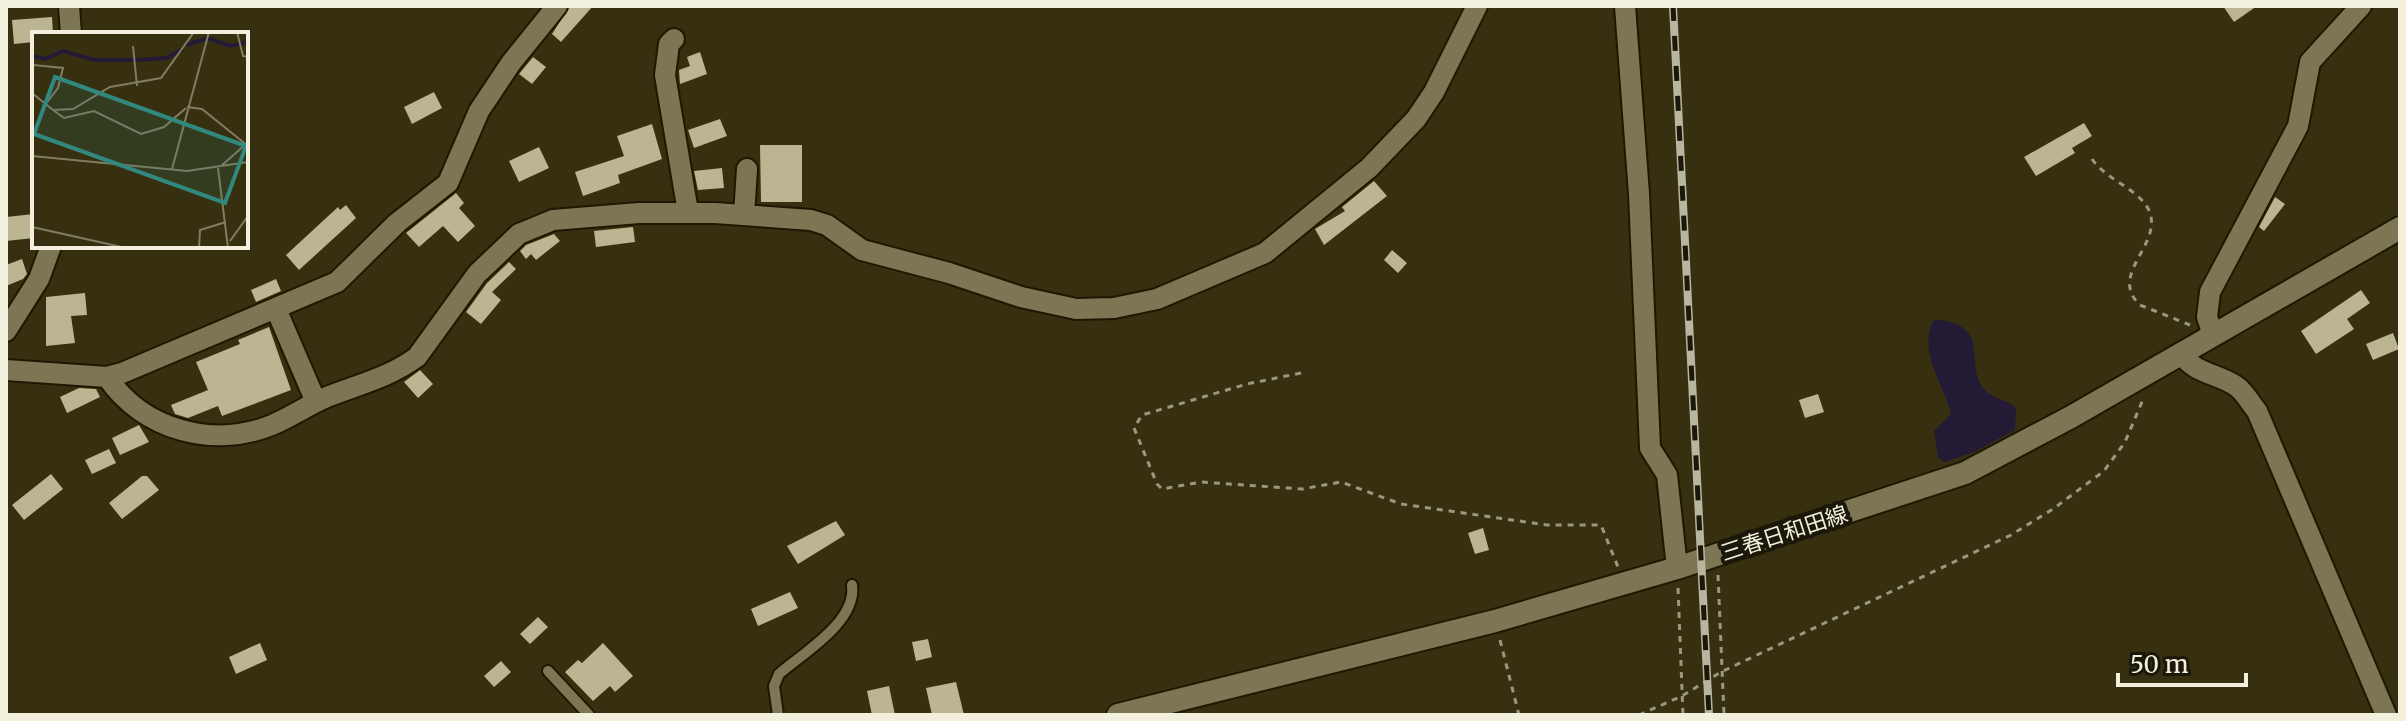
<svg xmlns="http://www.w3.org/2000/svg" width="2406" height="721" font-family="Merriweather,'Noto Sans JP',serif">
	<style>
		.water { fill: #231a35 }
		.building { fill: #bcb592 }
		.lines { fill: none; stroke-linecap: round; stroke-linejoin: round }
		.service-casing { stroke: #1e1800; stroke-width: 14 }
		.minor-casing { stroke: #1e1800; stroke-width: 24 }
		.secondary-casing { stroke: #1e1800; stroke-width: 26 }
		.path { stroke: #9c987f; stroke-width: 3; stroke-dasharray: 6 6; stroke-linecap: butt }
		.service { stroke: #7d7654; stroke-width: 10 }
		.minor { stroke: #7d7654; stroke-width: 20 }
		.secondary { stroke: #7d7654; stroke-width: 22 }
		.rail-casing { stroke: #b9b69f; stroke-width: 8 }
		.rail { stroke: #1b180b; stroke-width: 5; stroke-dasharray: 15; stroke-linecap: butt }
		.labels { text-anchor: middle; dominant-baseline: central; stroke-width: 8; stroke-linejoin: round; paint-order: stroke }
		.street-label { font-size: 22px; fill: #f2efdc; stroke: #1b180b }
		.inset-river { fill: none; stroke: #231a35; stroke-width: 4 }
		.inset-road { fill: none; stroke: #817c62; stroke-width: 2 }
		.view { fill: #31887e; fill-opacity: 0.15; stroke: #31887e; stroke-width: 4 }
		.inset-edge { fill: none; stroke: #f2efdc; stroke-width: 4 }
	</style>
	<rect width="100%" height="100%" fill="#363010"/>
	<path class="water" d="M1940,320C1992,327 1964,365 1984,389C1993,400 2007,399 2016,408L2015,430L1974,452L1945,462L1938,458L1934,431L1951,414C1944,384 1918,353 1933,321Z"/>
	<path class="building" d="M570,6H593L561,42L552,34Z
		M2223,6H2257L2234,22Z
		M52,17L53,34H34V42L14,44L12,20Z
		M700,52L707,74L680,84L679,70L690,66L687,57Z
		M533,57L546,67L532,84L519,74Z
		M434,92L442,108L412,124L404,107Z
		M720,119L727,136L694,148L688,130Z
		M2084,123L2092,136L2072,148L2075,153L2036,176L2024,157Z
		M652,124L662,159L618,175L620,183L583,196L575,172L624,156L617,136Z
		M760,145H802V202H761Z
		M539,147L549,168L519,182L509,161Z
		M722,168L724,188L698,190L694,171Z
		M1374,181L1387,196L1324,245L1315,229L1345,211L1342,207Z
		M456,193L464,203L459,208L475,226L458,242L443,226L419,247L406,233Z
		M2275,197L2285,204L2264,231L2259,227Z
		M346,205L356,218L299,270L286,255L338,207L340,210Z
		M34,214V238L6,241V217Z
		M633,227L635,242L596,247L594,231Z
		M554,234L560,241L536,260L531,254L526,259L520,251L526,245Z
		M1392,250L1407,263L1398,273L1384,260Z
		M22,259L27,274L23,279L6,286V265Z
		M509,262L516,269L492,292L501,300L481,324L466,312L487,283Z
		M276,279L281,291L256,302L251,290Z
		M2361,290L2370,303L2347,319L2354,329L2316,354L2301,331Z
		M85,293L87,315L71,316L75,343L46,346V297Z
		M269,327L291,390L222,416L218,406L188,418L175,414L171,405L208,390L196,362L240,344L238,340Z
		M2393,333L2399,349L2373,360L2366,344Z
		M420,370L433,384L418,398L404,382Z
		M79,388L96,389L100,397L67,413L60,397Z
		M1818,394L1824,412L1805,418L1799,400Z
		M139,425L149,442L120,455L112,438Z
		M109,449L116,463L92,474L85,460Z
		M51,474L63,489L24,520L12,505Z
		M142,476H147L159,490L122,519L109,503Z
		M836,521L845,535L798,564L787,546Z
		M1483,528L1489,550L1475,554L1468,533Z
		M790,592L798,608L758,626L751,609Z
		M538,617L548,627L530,644L520,634Z
		M928,639L932,657L916,661L912,642Z
		M260,643L267,660L236,674L229,657Z
		M603,643L633,676L615,692L610,686L593,701L565,672L578,660L582,663Z
		M501,661L511,672L494,687L484,676Z
		M956,682L964,715H932L926,688Z
		M889,686L895,715H872L867,691Z"/>
	<g class="lines">
		<defs>
			<path id="service" d="M548,671L589,715
				M778,715L774,686L779,674C803,653 857,622 852,585"/>
			<path id="minor" d="M69,6L71,34
				M1625,6L1639,194L1650,448L1667,475L1677,568
				M674,39L669,44L665,75L688,212
				M744,215L747,169
				M276,309L316,402
				M6,331L39,279L51,246
				M2213,335L2207,317L2210,292L2298,126L2310,62L2361,6
				M2181,353C2194,374 2217,373 2236,386C2245,392 2250,403 2257,411L2386,715
				M6,370L107,377L122,373L337,282L397,223L448,183L479,111L511,63L557,6
				M107,377C143,430 213,449 272,425C291,417 308,405 327,397C360,384 388,378 417,357L477,274L519,234L553,220L639,213H715L811,220L827,225L862,250L949,273L1021,297L1076,309L1114,308L1157,299L1265,253L1369,168L1416,119L1434,92L1477,6"/>
			<path id="secondary" d="M1118,715L1495,621L1677,568L1965,473L2071,417L2400,228"/>
		</defs>
		<use href="#service" class="service-casing"/>
		<use href="#minor" class="minor-casing"/>
		<use href="#secondary" class="secondary-casing"/>
		<path class="path" d="M2092,159C2107,181 2142,190 2150,213C2161,246 2108,275 2140,305L2190,325
			M1301,373L1247,384L1142,415L1134,428L1157,484L1162,489L1201,482L1302,489L1341,482L1401,504L1547,525H1601L1618,567
			M1718,575L1724,715
			M1678,588L1683,715
			M1500,640L1519,715
			M1639,715L1682,696L1721,672L2011,535L2053,509L2104,471L2125,442L2144,397"/>
		<use href="#service" class="service"/>
		<use href="#minor" class="minor"/>
		<use href="#secondary" class="secondary"/>
		<defs>
			<path id="rail" d="M1673,6L1709,715"/>
		</defs>
		<use href="#rail" class="rail-casing"/>
		<use href="#rail" class="rail"/>
	</g>
	<g class="labels">
		<g class="street-label">
			<text transform="translate(1784 533) rotate(-18)">三春日和田線</text>
		</g>
	</g>
	<g transform="translate(32 32)">
		<rect width="216" height="216" fill="#363010"/>
		<path class="inset-river" d="M154,13L176,6L198,14L216,10M0,24L13,27L31,19L62,28H103L134,26L151,17"/>
		<path class="inset-road" d="M205,0L211,24L216,25M101,14L105,54M0,38L2,33L31,36L26,56L12,74M0,61L21,78L41,77L78,55L129,46L162,0M155,75L170,77L216,114M21,78L32,86L62,79L109,102L132,95L154,76M0,124L155,139L216,130M189,134L214,112M186,136L196,216M140,137L177,0M0,195L94,216M198,209L216,184M167,216L168,198L194,190"/>
		<path class="view" d="M23,45L214,114L193,171L2,102Z"/>
		<rect width="216" height="216" class="inset-edge"/>
	</g>
	<rect width="2406" height="721" fill="none" stroke="#f2efdc" stroke-width="16"/>
	<path d="M2118 673v12h128v-12" fill="none" stroke="#f2efdc" stroke-width="4"/>
	<text x="2130" y="673" font-size="24" fill="#f2efdc" stroke="#1b180b" stroke-width="6" paint-order="stroke">50 m</text>
</svg>
